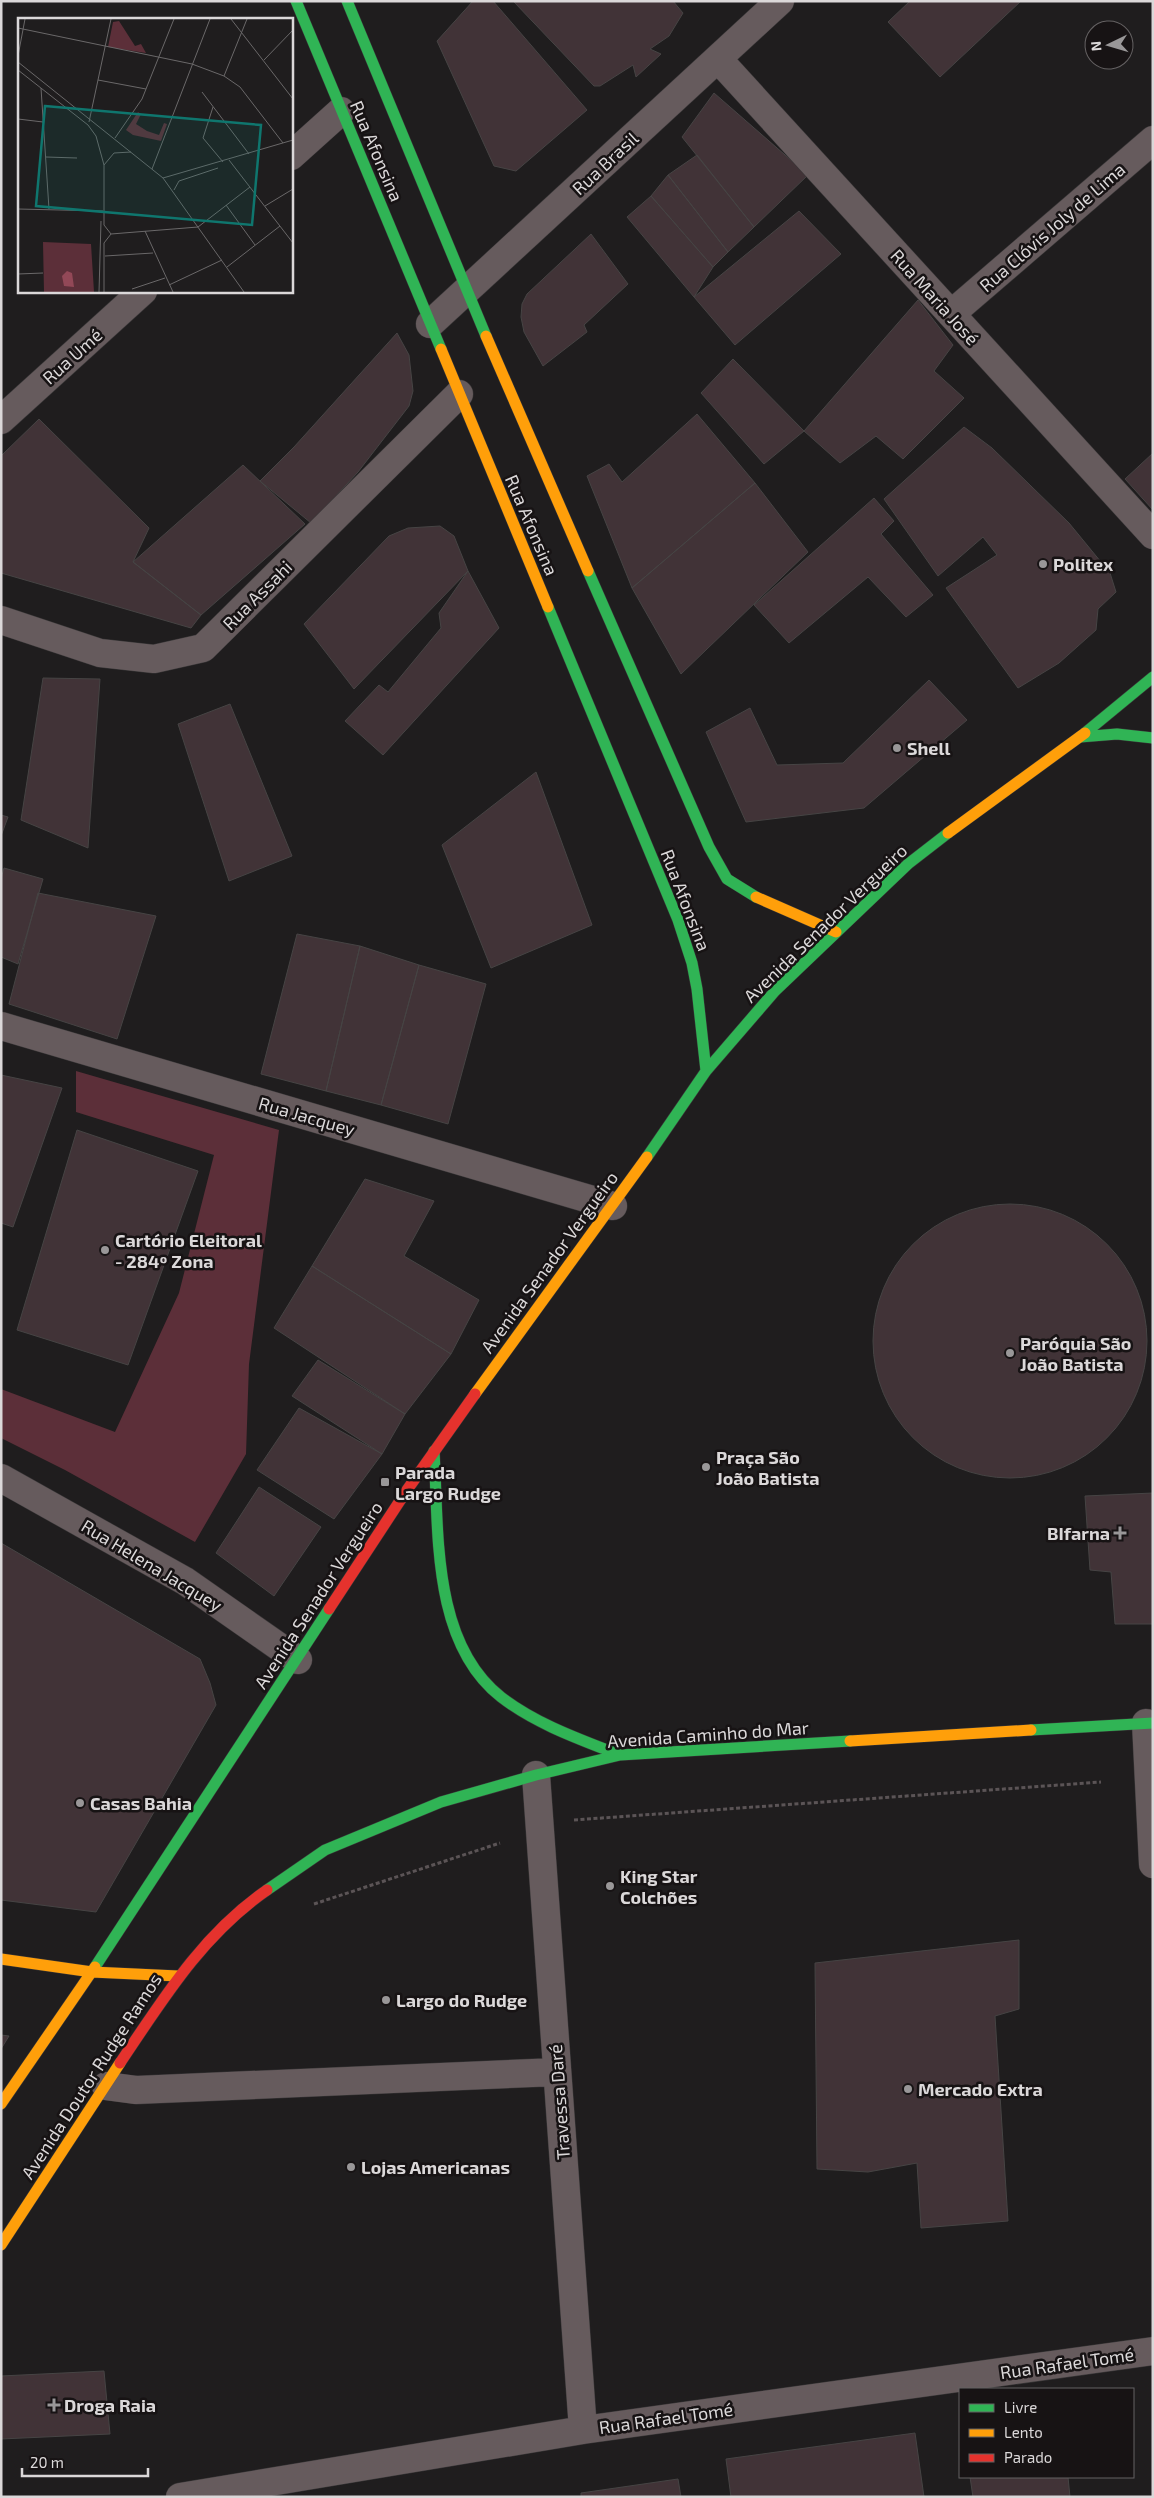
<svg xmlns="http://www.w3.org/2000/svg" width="1154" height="2498" font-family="'Exo 2',sans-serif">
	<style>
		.green { fill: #5c2f39 }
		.building { fill: #413337; stroke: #464444 }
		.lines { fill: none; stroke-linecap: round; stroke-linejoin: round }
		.street-casing { stroke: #393738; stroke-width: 29 }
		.fast-casing { stroke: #393738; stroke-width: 12 }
		.slow-casing { stroke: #393738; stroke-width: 12 }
		.jam-casing { stroke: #393738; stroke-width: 12 }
		.path { stroke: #5b5456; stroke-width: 3; stroke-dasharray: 4 2.5; stroke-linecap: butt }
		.street { stroke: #665b5d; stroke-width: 28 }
		.fast { stroke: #30b455; stroke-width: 11 }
		.slow { stroke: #ff9f0a; stroke-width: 11 }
		.jam { stroke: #e5322d; stroke-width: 11 }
		.poi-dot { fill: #999798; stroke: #171314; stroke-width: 2 }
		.labels { text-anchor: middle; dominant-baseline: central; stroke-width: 5; stroke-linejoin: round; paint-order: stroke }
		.street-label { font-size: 18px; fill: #dbd8d9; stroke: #171314 }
		.poi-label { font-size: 18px; font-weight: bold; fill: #dbd8d9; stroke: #171314; text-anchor: start }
		.inset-road { fill: none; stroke: #6a6869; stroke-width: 1 }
		.view { fill: #0f766e; fill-opacity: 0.15; stroke: #0f766e; stroke-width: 2.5 }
		.inset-edge { fill: none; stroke: #dbd8d9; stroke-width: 2.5 }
	</style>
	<rect width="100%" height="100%" fill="#1f1d1e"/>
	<path class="green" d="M76,1071L279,1130L249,1364L246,1454L195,1542L65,1470L1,1438V1389L115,1432L179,1293L214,1155L76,1112Z"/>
	<path class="building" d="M473,1H493L587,110L516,171L494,166L437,41Z
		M673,1L683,13L669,36L650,49L661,54L636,77L633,65L600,86H594L514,2Z
		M910,1H1021L940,77L888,22Z
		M714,93L808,175L754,227L682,137Z
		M697,155L754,227L728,252L668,175Z
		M668,175L728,252L713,267L651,196Z
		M651,196L713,267L694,297L627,217Z
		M799,211L841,254L735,345L694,297Z
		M591,234L628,284L584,325L587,332L543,366L524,332L521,317L522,304L527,294Z
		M918,300L953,345L934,371L964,398L903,459L876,436L840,463L804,431Z
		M397,333L409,355L413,391L409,406L358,472L311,523L260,481L294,447Z
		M733,359L804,431L764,464L701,393Z
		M697,414L755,483L632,588L587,476L609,464L622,482Z
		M39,419L149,528L133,562L201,615L191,628L1,573V456Z
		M964,427L992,448L1069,523L1110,573L1116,592L1098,609L1096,630L1059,663L1018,688L946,588L997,555L983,537L938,576L884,499Z
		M1153,453V510L1125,479Z
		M243,465L305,524L201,615L133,562Z
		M755,483L808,552L681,674L632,588Z
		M874,498L894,521L881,534L933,595L906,617L868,577L789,643L754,605Z
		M440,526L454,536L468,571L354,689L304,624L389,536L408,528Z
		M468,571L499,628L383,755L345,721L379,685L388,692L441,628L439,613Z
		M43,678L100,679L88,848L21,820Z
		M929,680L967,720L864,808L746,822L706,732L750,708L777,765L843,763Z
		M230,704L292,856L229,881L178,724Z
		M536,772L592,925L491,968L442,845Z
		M1,815L8,817L1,836Z
		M4,868L43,879L18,964L1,957V879Z
		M38,893L156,916L117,1039L9,1004Z
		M297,934L360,946L326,1091L261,1074Z
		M360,946L419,965L381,1105L326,1091Z
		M419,965L486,984L448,1124L381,1105Z
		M1,1075L62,1088L13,1227L1,1223Z
		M77,1130L198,1171L128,1365L17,1330Z
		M365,1179L434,1201L404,1256L479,1300L451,1354L312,1266Z
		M873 1341a137 137 0 1 1 274 0a137 137 0 1 1-274 0Z
		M312,1266L451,1354L405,1414L274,1328Z
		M318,1360L405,1414L382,1454L292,1396Z
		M299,1408L382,1454L334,1519L257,1470Z
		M259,1487L321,1527L274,1596L216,1553Z
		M1153,1493V1624H1115L1111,1572L1090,1570L1085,1496Z
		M1,1543L200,1659L210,1683L216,1705L96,1912L1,1900Z
		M1019,1940V2009L995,2016L1008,2221L921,2228L917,2163L868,2172L817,2169L815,1963Z
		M1,2035L9,2036L1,2049Z
		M104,2371L110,2434L1,2439V2376Z
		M915,2433L924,2497H731L726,2459Z
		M970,2477H1068L1070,2497H973Z
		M678,2479L681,2497H581V2493Z"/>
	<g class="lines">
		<defs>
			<path id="street" d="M718,59L1153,535
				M291,156L341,111
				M951,314L1153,140
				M430,324L780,1
				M1,420L143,291
				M1,620L100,653L154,659L203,648L459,394
				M1,1026L613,1206
				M1,1478L185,1581L298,1660
				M1146,1723L1153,1864
				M536,1775L583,2430
				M106,2086L136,2090L557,2072
				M180,2497L583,2430L1153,2351"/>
			<path id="fast" d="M296,1L441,349
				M347,1L486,336
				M588,571L709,847L727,879L756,897
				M548,607L678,920L692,963L697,989L706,1071
				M1085,733L1153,677
				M1080,737L1117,734L1153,738
				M647,1157L706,1071L775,991L908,864L948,833
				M434,1451C439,1531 431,1642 501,1697C536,1724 579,1739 620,1755
				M1031,1730L1153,1723
				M267,1890L325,1850L441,1802L536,1775L620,1755L850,1741
				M95,1967L329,1609"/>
			<path id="slow" d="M486,336L588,571
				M441,349L548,607
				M948,833L1085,733
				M756,897L836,932
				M475,1394L647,1157
				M850,1741L1031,1730
				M1,1959L92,1972L178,1976
				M1,2104L95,1967
				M1,2245L120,2063"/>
			<path id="jam" d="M329,1609L407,1490L475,1394
				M120,2063C163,1999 202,1935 267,1890"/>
		</defs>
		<use href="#street" class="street-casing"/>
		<use href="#fast" class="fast-casing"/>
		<use href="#slow" class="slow-casing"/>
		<use href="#jam" class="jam-casing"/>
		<path class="path" d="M574,1820L1101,1782
			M314,1904L500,1843"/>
		<use href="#street" class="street"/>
		<use href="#fast" class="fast"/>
		<use href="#slow" class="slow"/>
		<use href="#jam" class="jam"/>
	</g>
	<g class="poi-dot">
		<circle cx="1043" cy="564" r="5"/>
		<circle cx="897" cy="748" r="5"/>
		<circle cx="105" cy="1250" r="5"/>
		<circle cx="1010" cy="1353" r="5"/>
		<circle cx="706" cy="1467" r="5"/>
		<rect x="380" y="1477" width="10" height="10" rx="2.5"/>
		<path d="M1117.5 1525.5h5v5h5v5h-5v5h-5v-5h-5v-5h5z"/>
		<circle cx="80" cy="1803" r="5"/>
		<circle cx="610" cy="1886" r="5"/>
		<circle cx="386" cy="2000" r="5"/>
		<circle cx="908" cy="2089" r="5"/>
		<circle cx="351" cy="2167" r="5"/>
		<path d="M51.5 2397.5h5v5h5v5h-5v5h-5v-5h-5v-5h5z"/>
	</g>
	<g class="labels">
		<g class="street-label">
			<text transform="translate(377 151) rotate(67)">Rua Afonsina</text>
			<text transform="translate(605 163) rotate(-43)">Rua Brasil</text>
			<text transform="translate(1052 227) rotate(-41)">Rua Clóvis Joly de Lima</text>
			<text transform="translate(935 297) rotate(48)">Rua Maria José</text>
			<text transform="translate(72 356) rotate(-42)">Rua Umé</text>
			<text transform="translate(532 525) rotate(67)">Rua Afonsina</text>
			<text transform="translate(257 595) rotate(-45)">Rua Assahi</text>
			<text transform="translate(686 900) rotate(69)">Rua Afonsina</text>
			<text transform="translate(825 923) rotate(-44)">Avenida Senador Vergueiro</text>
			<text transform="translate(307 1116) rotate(16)">Rua Jacquey</text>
			<text transform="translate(549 1262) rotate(-54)">Avenida Senador Vergueiro</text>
			<text transform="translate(152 1565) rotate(31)">Rua Helena Jacquey</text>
			<text transform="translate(318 1595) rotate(-57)">Avenida Senador Vergueiro</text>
			<text transform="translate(708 1734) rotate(-4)">Avenida Caminho do Mar</text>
			<text transform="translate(91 2076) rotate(-57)">Avenida Doutor Rudge Ramos</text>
			<text transform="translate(559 2102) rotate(-94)">Travessa Daré</text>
			<text transform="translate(1067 2363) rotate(-8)">Rua Rafael Tomé</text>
			<text transform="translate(666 2418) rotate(-8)">Rua Rafael Tomé</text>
		</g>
		<g class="poi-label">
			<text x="1053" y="564">Politex</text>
			<text x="907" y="748">Shell</text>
			<text x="115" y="1240">Cartório Eleitoral<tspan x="115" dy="21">- 284º Zona</tspan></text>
			<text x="1020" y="1343">Paróquia São<tspan x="1020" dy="21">João Batista</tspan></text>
			<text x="716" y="1457">Praça São<tspan x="716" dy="21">João Batista</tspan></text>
			<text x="395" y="1472">Parada<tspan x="395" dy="21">Largo Rudge</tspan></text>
			<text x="1110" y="1533" text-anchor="end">BIfarna</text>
			<text x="90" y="1803">Casas Bahia</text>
			<text x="620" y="1876">King Star<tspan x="620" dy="21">Colchões</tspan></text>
			<text x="396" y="2000">Largo do Rudge</text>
			<text x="918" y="2089">Mercado Extra</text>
			<text x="361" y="2167">Lojas Americanas</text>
			<text x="64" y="2405">Droga Raia</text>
		</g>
	</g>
	<g transform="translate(18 18)">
		<rect width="275" height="275" fill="#1f1d1e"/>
		<path d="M101,3L117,28L123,26L128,35L90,29L95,4ZM120,94L123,96L118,106L129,113L141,117L146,105L149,106L143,123L115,117L108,112ZM25,224L73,226L76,274H26Z" fill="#5c2f39"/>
		<path d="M49,253L54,255L56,269L46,268L44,258Z" fill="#924857"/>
		<path class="inset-road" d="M213,1L275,81M0,10L174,46L206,58L222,69L265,125M0,38L7,1M246,42L275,12M0,44L145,160L226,274M0,52L70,107L78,118L86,147V207L93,216M206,58L229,1M80,62L128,71M23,70L31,191M184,74L231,136M195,89L185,120L205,144M0,101L25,104M71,104L93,1M97,120L124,81L156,1M28,139L59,140M211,142L275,225M86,147L96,135L113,134M134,151L192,1M145,160L275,122M156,172L161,163L200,150M208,187L237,227M247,188L275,171M0,191L85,193M180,209L232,169M127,213L155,274M93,216L180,209M87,238L135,235M209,249L262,208M0,256L25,255M151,267L204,242M114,271L147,260M81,274L83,203M86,274V225L93,216"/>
		<path class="view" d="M27,88L243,107L234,207L18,188Z"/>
		<rect width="275" height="275" class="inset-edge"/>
	</g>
	<rect width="1154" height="2498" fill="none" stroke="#dbd8d9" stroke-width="5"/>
	<rect x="959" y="2388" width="175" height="90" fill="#171314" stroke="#656263"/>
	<rect x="969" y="2404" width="25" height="8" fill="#30b455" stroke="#656263"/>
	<text x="1004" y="2413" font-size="15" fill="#dbd8d9">Livre</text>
	<rect x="969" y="2429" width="25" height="8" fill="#ff9f0a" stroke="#656263"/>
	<text x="1004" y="2438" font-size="15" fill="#dbd8d9">Lento</text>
	<rect x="969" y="2454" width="25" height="8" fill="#e5322d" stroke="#656263"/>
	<text x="1004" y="2463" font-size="15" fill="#dbd8d9">Parado</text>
	<g transform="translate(1109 45) rotate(265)"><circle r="24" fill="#171314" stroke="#656263"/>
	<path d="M0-4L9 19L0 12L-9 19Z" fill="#999798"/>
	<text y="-8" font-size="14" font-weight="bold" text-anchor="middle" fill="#dbd8d9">N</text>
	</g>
	<path d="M22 2468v8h126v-8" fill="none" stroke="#dbd8d9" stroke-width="2.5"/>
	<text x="30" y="2468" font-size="15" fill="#dbd8d9" stroke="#171314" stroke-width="4" paint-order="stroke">20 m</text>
</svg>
